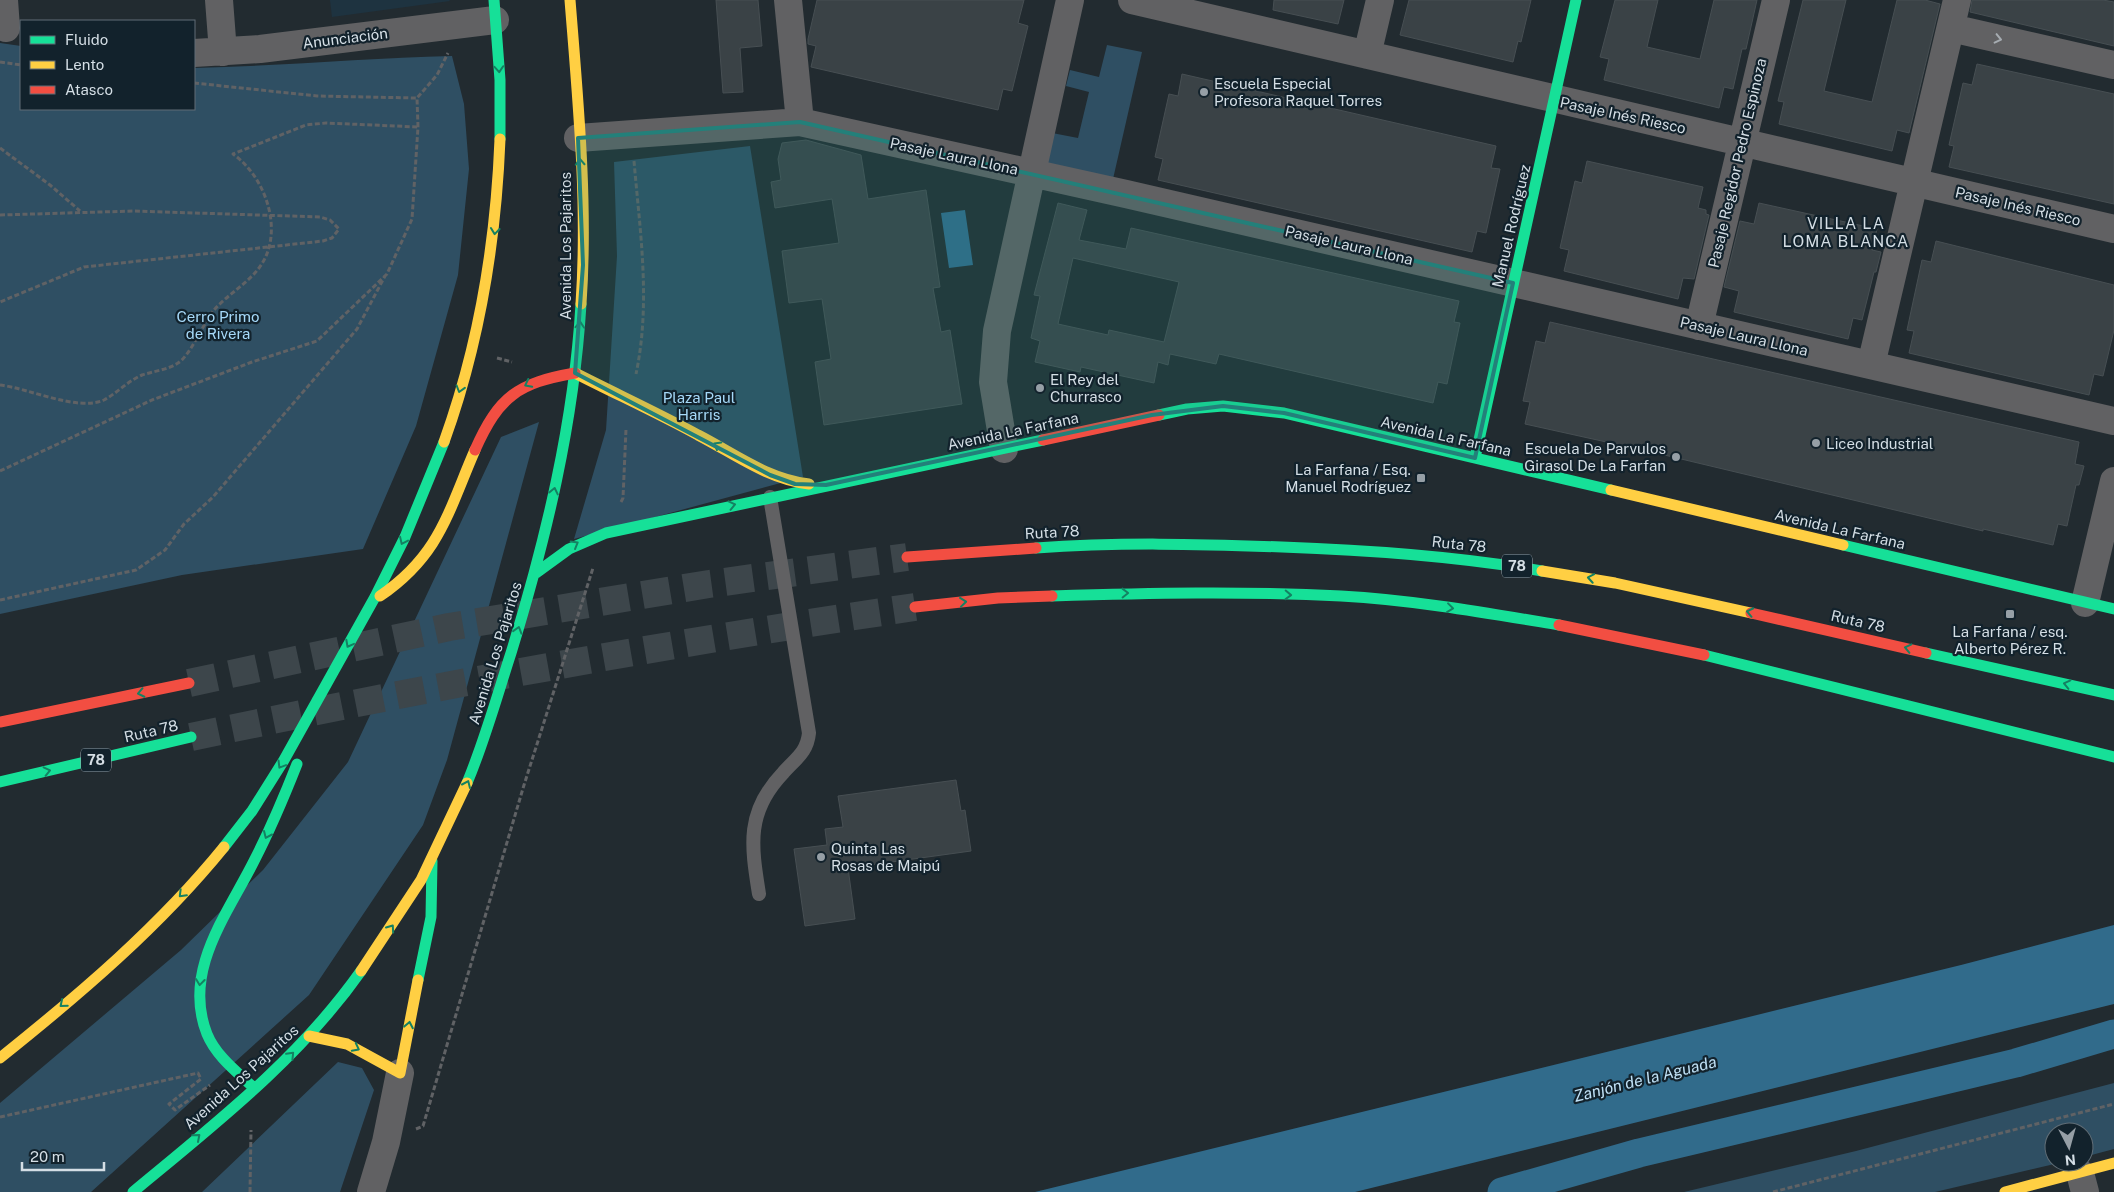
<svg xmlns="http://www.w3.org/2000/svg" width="2114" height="1192" font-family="'Public Sans',sans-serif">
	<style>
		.built { fill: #1e3340 }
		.green { fill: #2f4f63 }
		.water { fill: #316b8b }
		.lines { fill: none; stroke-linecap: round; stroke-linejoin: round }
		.canal { stroke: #316b8b; stroke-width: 29 }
		.building { fill: #3a4246; stroke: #474f53; fill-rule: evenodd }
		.highway-tunnel { stroke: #3d464b; stroke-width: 28; stroke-dasharray: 28 14; stroke-linecap: butt }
		.path { stroke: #606265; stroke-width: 3; stroke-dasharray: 5 2.5; stroke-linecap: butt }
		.lane { stroke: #616163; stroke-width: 14 }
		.street { stroke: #616163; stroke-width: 28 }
		.fast { stroke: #16e098; stroke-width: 11 }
		.slow { stroke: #ffcf43; stroke-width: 11 }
		.jam { stroke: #f24e42; stroke-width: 11 }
		.oneway { stroke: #a6acb1 }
		.oneway2 { stroke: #148162 }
		.marked { fill: #23807a; fill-opacity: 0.2; stroke: #23807a; stroke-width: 4; stroke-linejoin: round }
		.poi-dot { fill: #969fa6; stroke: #12222c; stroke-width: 2 }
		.labels { text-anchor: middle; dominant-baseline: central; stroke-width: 4.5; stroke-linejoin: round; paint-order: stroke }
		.shield { fill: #12222c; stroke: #9aa6ae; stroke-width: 1 }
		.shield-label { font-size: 14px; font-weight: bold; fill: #d4dee5 }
		.street-label { font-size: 15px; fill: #d4dee5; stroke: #12222c }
		.poi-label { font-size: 15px; fill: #d4dee5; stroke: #12222c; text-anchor: start }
		.park-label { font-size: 15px; fill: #a6d9f9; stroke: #12222c }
		.neighbourhood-label { font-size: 16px; letter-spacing: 1px; fill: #d4dee5; stroke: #12222c }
		.water-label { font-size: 16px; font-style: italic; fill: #bfe0f5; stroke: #12222c }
	</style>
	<rect width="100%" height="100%" fill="#222b30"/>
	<path class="built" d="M330,0H449L450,1L332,17Z"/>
	<path class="green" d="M0,43L21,46V109H194V68C280,66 366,58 452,56L464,104L469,169L458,275L416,426L363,549L182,575L0,614Z
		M1107,45L1142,52L1113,179L1040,163L1047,132L1078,138L1089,92L1066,86L1070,70L1099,77Z
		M750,146L803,477L574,539L606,430L617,256L614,162Z
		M539,422L447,760L423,825L309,995L91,1192H0V1103L181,950L263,870L348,762L501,437Z
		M338,1062L362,1068L374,1090L340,1192H202Z
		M2114,1083V1149L2084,1157V1132H2054V1162H2063L1935,1192H1684L1856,1151Z"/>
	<path class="water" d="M965,210L973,265L949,268L941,213Z
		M2114,925V1004L1355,1192H1035L1961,965Z"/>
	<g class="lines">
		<path class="canal" d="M1502,1192L1639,1153L2016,1063L2114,1034"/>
	</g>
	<path class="building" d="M716,0H758L762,46L740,48L743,92L723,93Z
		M817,0H1024L1018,23L1028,26L1012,91L1003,89L998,110L811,67L816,46L808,44V39Z
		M1274,0H1344L1338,24L1273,10Z
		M1409,0H1531L1521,42L1518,41L1513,62L1400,35Z
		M1615,0H1658L1647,47L1700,59L1714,0H1757L1746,49H1742L1733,89L1724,87L1719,108L1604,80L1609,59L1600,57Z
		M1803,0H1846L1824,91L1872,102L1897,0H1925L1940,4L1909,133L1897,130L1892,151L1779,124L1784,102L1778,101Z
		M1972,0H2103L2114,2V46L1970,12Z
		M1977,64L2114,94V204L1949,167L1954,146L1949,145L1963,83L1972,85Z
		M1182,74L1496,146L1491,168L1500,169L1486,233L1477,231L1472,252L1158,180L1163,159L1155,157L1169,94L1178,96Z
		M806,140L861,155L868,199L926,190L940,287L933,288L941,332L950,330L962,404L824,425L815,362L831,359L822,299L789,303L782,251L839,243L832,199L775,208L771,182L781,180L778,159L782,143Z
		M1587,161L1703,187L1698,208L1706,210V214L1709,215L1694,279L1683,278L1678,299L1564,271L1569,250L1560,248L1575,181L1582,183Z
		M1058,203L1087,210L1079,240L1126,249L1131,228L1459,301L1454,322L1460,323L1447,384L1438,382L1433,403L1219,354L1216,364L1170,354L1168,365L1158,362L1154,383L1081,367L1080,372L1035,362L1040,341L1031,338L1040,296L1034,295ZM1073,258L1179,282L1164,342L1109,330L1108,335L1058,324Z
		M1759,203L1877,229L1872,250L1881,252L1876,272H1874L1862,320L1853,318L1848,339L1734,312L1739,291L1724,287L1740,221L1754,224Z
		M1936,241L2114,285V330L2103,376L2094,374L2089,395L1909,353L1914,331L1907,330L1922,260L1931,262Z
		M1550,322L2079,442L2075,464L2084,466L2079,485H2076L2067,526L2058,524L2053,545L1983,529V531L1656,453L1525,424L1530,402L1523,401L1536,341L1545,343Z
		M956,780L961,811L965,810L971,851L848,868L855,919L805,926L794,849L827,845L825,829L843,827L838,796Z"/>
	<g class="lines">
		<path class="highway-tunnel" d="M189,683L449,627L709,584L907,557
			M191,737C432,686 672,643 915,607"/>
		<path class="path" d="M0,62L21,65
			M194,83L317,96L417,98
			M0,148L50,185L80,211
			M634,161C640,232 651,303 636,374
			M0,215L134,211L320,217L330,220L339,229L332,238L323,241L84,267L0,302
			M497,358L512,362
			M0,385C28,388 78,412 104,400C117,393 128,381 142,375C154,371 167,370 178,363C190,356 204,322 214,310C227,295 247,284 259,268C285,234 267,178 233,154L306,125L326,123L418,127
			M0,471L152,400L252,362L317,341L387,274L412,219L418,127L417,98L437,75L448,53
			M621,502L623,498L626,429
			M0,600L136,570L165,550L184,524L213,497L357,329L385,276
			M0,1117L198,1073L201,1079L169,1104L175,1110L210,1085
			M416,1129L423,1126L524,785L593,568
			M250,1192L251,1130
			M1773,1192L2114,1104"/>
		<path class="lane" d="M759,894C751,844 746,812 783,773C795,759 807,753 809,733L770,497"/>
		<path class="street" d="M4,0L6,28
			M219,0L223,52
			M788,0L800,122
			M1132,0L2114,229
			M1951,28L2114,65
			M194,53L260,49L495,20
			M1367,55L1380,0
			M578,138L800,122L1126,194L2114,421
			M1699,326L1776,0
			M1871,365L1957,0
			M1004,449L993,382L997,331L1070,0
			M2085,603L2114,481
			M2080,1173L2085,1192
			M371,1192L386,1142L400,1073"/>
		<path class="fast" d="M494,0L500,80V139
			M1159,415L1187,409L1223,406L1284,413L1611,490
			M1475,458L1576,0
			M1843,545L2114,609
			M1036,548C1118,542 1200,544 1282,547C1369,550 1456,556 1542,571
			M536,573L569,549L606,533L1043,440
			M1052,596C1148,593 1244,591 1341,596C1414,600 1487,613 1559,625
			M1926,653L2114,695
			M1704,655L2114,757
			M0,782L191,737
			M467,783C485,740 497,696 511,653C546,539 574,423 581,304
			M224,847L252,811L284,760L375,597L405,537L444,442
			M418,980L431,917L432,861
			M254,1088C237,1072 216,1056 207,1034C182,971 227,915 254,861C270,830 284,797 297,764
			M133,1192C215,1124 299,1059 361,971"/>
		<path class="slow" d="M570,0C578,101 588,203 581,304
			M575,373C616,394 658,413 698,435C735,454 767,479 809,484
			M444,442C479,345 496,242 500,139
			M1611,490L1843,545
			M1542,571L1615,583L1751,613
			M380,596C440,555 448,512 475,450
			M361,971L421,880L467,783
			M309,1036L347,1044L400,1073L418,980
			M0,1058C80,994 159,927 224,847
			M2005,1192L2114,1163"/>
		<path class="jam" d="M1043,440L1159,415
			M475,450C499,396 518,383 575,373
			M907,557L1036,548
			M915,607L998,598L1052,596
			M1751,613L1926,653
			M1559,625L1704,655
			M0,722L189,683"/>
	</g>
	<defs><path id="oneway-chevron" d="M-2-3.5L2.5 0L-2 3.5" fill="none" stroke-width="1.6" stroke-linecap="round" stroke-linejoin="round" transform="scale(1.25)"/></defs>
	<use class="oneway" href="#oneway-chevron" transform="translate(1998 39) rotate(13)"/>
	<g class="oneway2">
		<use href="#oneway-chevron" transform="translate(499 69) rotate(86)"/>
		<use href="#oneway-chevron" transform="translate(580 162) rotate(-93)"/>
		<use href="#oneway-chevron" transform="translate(495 231) rotate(96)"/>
		<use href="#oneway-chevron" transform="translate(580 325) rotate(-86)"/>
		<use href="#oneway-chevron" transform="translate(528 384) rotate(153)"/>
		<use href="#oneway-chevron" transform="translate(460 389) rotate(107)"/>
		<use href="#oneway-chevron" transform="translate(717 445) rotate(-150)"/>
		<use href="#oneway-chevron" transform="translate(554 491) rotate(-78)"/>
		<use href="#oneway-chevron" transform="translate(732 505) rotate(-13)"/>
		<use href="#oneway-chevron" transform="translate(403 541) rotate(115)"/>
		<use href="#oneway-chevron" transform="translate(575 544) rotate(-30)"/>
		<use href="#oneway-chevron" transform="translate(1591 578) rotate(-170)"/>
		<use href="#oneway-chevron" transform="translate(1125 593) rotate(-1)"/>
		<use href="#oneway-chevron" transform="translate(1288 595) rotate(2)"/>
		<use href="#oneway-chevron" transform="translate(963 602) rotate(-6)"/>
		<use href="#oneway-chevron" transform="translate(1450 608) rotate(7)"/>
		<use href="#oneway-chevron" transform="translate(1750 612) rotate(-168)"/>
		<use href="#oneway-chevron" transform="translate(518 630) rotate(-73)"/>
		<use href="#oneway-chevron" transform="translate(349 644) rotate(118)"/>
		<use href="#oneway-chevron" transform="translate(1908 648) rotate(-167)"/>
		<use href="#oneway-chevron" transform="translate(2067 684) rotate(-167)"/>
		<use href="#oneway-chevron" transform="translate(141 693) rotate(168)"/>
		<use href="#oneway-chevron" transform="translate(281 765) rotate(121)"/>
		<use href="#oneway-chevron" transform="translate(47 771) rotate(-13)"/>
		<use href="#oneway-chevron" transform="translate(467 784) rotate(-66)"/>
		<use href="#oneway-chevron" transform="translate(267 835) rotate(114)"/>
		<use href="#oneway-chevron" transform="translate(182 894) rotate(135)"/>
		<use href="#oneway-chevron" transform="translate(391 928) rotate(-55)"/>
		<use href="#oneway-chevron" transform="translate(200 982) rotate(97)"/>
		<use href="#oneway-chevron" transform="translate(63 1004) rotate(140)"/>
		<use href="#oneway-chevron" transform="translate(409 1025) rotate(-79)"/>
		<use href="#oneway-chevron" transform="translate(356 1048) rotate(27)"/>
		<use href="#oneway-chevron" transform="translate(291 1055) rotate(-46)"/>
		<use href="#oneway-chevron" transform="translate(197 1137) rotate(-41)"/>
	</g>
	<path class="marked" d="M800,122L1513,283L1475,458L1284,413L1223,406L1152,415L826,485L795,484L770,475L575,373L583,265L578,138Z"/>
	<g class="poi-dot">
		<circle cx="1204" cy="92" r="5"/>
		<circle cx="1040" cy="388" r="5"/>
		<circle cx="1816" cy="443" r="5"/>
		<circle cx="1676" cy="457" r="5"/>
		<rect x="1416" y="473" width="10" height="10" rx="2.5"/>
		<rect x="2005" y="609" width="10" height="10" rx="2.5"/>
		<circle cx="821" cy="857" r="5"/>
	</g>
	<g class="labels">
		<g class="shield">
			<rect x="1502" y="554.5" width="30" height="23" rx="4"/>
			<rect x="81" y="748.5" width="30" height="23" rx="4"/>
		</g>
		<g class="shield-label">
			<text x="1517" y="566">78</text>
			<text x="96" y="760">78</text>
		</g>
		<g class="street-label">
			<text transform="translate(345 38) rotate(-7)">Anunciación</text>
			<text transform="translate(1623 115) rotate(12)">Pasaje Inés Riesco</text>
			<text transform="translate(954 156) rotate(12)">Pasaje Laura Llona</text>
			<text transform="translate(1737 163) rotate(-77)">Pasaje Regidor Pedro Espinoza</text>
			<text transform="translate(2018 206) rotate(13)">Pasaje Inés Riesco</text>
			<text transform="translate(1511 226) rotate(-77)">Manuel Rodríguez</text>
			<text transform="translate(1349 245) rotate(13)">Pasaje Laura Llona</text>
			<text transform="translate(565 246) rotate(-90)">Avenida Los Pajaritos</text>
			<text transform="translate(1744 336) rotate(13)">Pasaje Laura Llona</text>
			<text transform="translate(1013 431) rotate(-12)">Avenida La Farfana</text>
			<text transform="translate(1446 436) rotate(13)">Avenida La Farfana</text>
			<text transform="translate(1840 529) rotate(13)">Avenida La Farfana</text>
			<text transform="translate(1052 532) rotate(-3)">Ruta 78</text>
			<text transform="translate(1459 544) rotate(6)">Ruta 78</text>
			<text transform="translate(1858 621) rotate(13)">Ruta 78</text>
			<text transform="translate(495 653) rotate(-73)">Avenida Los Pajaritos</text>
			<text transform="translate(151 731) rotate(-13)">Ruta 78</text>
			<text transform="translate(241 1077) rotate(-42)">Avenida Los Pajaritos</text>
		</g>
		<g class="poi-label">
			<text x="1214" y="83">Escuela Especial<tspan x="1214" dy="17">Profesora Raquel Torres</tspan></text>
			<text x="1050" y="379">El Rey del<tspan x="1050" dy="17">Churrasco</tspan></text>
			<text x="1826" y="443">Liceo Industrial</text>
			<text x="1666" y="448" text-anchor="end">Escuela De Parvulos<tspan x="1666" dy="17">Girasol De La Farfan</tspan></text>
			<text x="1411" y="469" text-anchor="end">La Farfana / Esq.<tspan x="1411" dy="17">Manuel Rodríguez</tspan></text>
			<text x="2010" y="631" text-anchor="middle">La Farfana / esq.<tspan x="2010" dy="17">Alberto Pérez R.</tspan></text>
			<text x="831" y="848">Quinta Las<tspan x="831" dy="17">Rosas de Maipú</tspan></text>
		</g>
		<g class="park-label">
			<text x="218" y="316">Cerro Primo<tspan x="218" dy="17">de Rivera</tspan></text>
			<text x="699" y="397">Plaza Paul<tspan x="699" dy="17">Harris</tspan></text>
		</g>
		<g class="neighbourhood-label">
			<text x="1846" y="223">VILLA LA<tspan x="1846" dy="18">LOMA BLANCA</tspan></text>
		</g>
		<g class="water-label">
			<text transform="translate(1645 1079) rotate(-14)">Zanjón de la Aguada</text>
		</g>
	</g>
	<rect x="20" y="20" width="175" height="90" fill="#12222c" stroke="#606d76"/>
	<rect x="30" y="36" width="25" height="8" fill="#16e098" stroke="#606d76"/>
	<text x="65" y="45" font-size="15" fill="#d4dee5">Fluido</text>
	<rect x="30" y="61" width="25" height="8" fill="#ffcf43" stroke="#606d76"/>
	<text x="65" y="70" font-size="15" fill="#d4dee5">Lento</text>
	<rect x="30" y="86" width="25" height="8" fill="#f24e42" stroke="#606d76"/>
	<text x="65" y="95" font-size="15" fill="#d4dee5">Atasco</text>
	<g transform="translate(2069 1147) rotate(174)"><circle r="24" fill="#12222c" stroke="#606d76"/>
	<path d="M0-4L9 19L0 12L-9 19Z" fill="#969fa6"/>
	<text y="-8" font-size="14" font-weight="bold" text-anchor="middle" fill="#d4dee5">N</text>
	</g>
	<path d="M22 1162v8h82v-8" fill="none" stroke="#d4dee5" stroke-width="2.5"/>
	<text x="30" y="1162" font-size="15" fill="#d4dee5" stroke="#12222c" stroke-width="4" paint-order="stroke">20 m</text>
</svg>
